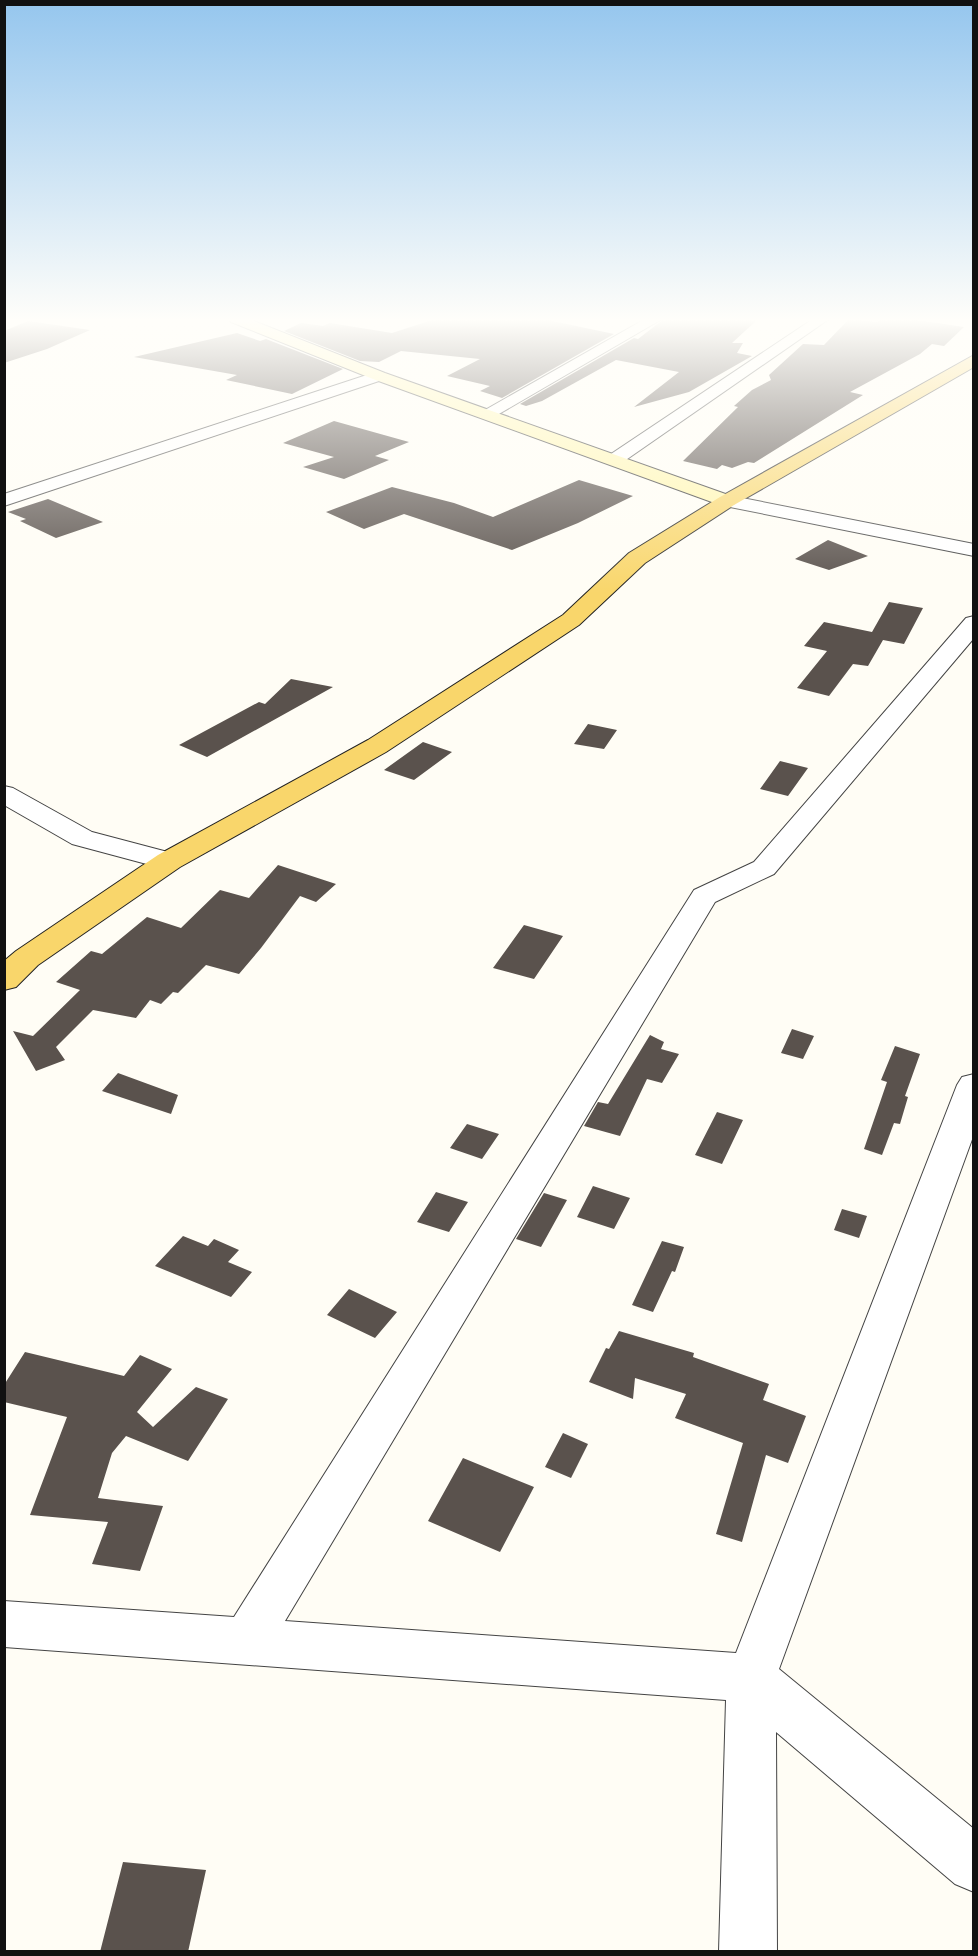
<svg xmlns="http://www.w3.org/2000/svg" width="978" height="1956" font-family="Lora,serif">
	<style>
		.building { fill: #5a524d }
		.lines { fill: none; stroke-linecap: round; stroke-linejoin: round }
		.minor-casing { stroke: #444; stroke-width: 2 }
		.secondary-casing { stroke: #333; stroke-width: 2 }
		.primary-casing { stroke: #222; stroke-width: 2 }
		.minor { fill: #fff; fill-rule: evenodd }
		.secondary { fill: #fff6b0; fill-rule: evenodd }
		.primary { fill: #f9d66b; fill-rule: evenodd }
	</style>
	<rect width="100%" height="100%" fill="#fffdf5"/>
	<path class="building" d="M435,319H543L614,334L502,398L480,391L490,386L447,376L480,359L401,351L379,362L360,361L284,331L301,323L323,326L330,323L392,333Z
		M664,319H758L732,343H743L737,353L752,356L689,392L634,407L679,372L616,360L542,401L526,406L520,404L634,338L638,339Z
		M849,319L877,322L882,319H911L964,327L944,346L932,344L920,354L850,392L863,395L754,463L748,462L732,468L722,465L717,469L683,461L738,407L734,406L752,390L771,380L769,375L803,344L824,345Z
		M28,321L90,330L47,349L4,363V331Z
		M237,333L260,341L266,339L343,369L292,394L226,380L237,375L134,357Z
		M334,421L409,442L375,456L389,460L344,479L303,467L334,457L283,443Z
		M579,480L633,496L578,523L512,550L404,514L364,529L326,512L392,487L454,503L493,517Z
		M48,499L103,522L56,538L20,521L26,519L8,512Z
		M828,540L868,556L829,570L795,559Z
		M889,602L923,608L904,644L883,640L868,666L853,664L829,696L797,688L827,651L804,646L824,622L872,632Z
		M291,679L333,687L207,757L179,745L259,702L265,704Z
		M588,724L617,730L604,749L574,744Z
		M423,742L452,752L414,780L384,770Z
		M780,761L808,768L788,796L760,789Z
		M278,865L336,884L316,902L300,896L261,948L239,974L206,965L178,993L173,992L161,1004L150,1000L136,1018L93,1010L56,1047L65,1060L36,1071L13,1031L33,1036L80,990L56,982L91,951L102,954L147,917L181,928L220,890L249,898Z
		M524,925L563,936L534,979L493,968Z
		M792,1029L814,1036L803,1059L781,1053Z
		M650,1035L664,1042L661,1049L679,1054L662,1083L647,1079L620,1136L584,1126L598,1102L608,1104Z
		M895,1046L920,1054L905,1096L908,1097L900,1124L894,1123L882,1155L864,1149L887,1082L881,1080Z
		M118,1073L178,1095L171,1114L102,1091Z
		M717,1112L743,1120L722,1164L695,1155Z
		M467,1124L499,1134L482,1159L450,1148Z
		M593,1186L630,1198L614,1229L577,1217Z
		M436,1192L468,1202L449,1232L417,1222Z
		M544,1193L567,1200L541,1247L516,1239Z
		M842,1209L867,1216L859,1238L834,1230Z
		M183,1236L208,1246L214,1239L239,1250L228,1262L252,1272L231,1297L155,1266Z
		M662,1241L684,1247L675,1272L672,1271L653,1312L632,1305Z
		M349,1289L397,1312L375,1338L327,1315Z
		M619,1331L694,1353L693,1357L769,1384L763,1400L806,1416L788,1463L766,1455L742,1542L716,1534L743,1443L675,1418L686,1394L635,1378L633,1399L589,1382L606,1348L609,1349Z
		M25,1352L124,1376L140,1355L172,1369L137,1412L153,1427L196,1387L228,1399L188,1461L126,1436L112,1453L98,1498L163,1506L140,1571L92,1564L108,1522L30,1515L67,1417L4,1402V1385Z
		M563,1433L588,1444L571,1478L545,1467Z
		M463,1458L534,1487L500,1552L428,1521Z
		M123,1862L206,1870L188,1952H100Z"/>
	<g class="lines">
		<defs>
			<path id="minor" d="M645,319H662L492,418L486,419L478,414Z
				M813,319H829L620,464H608L605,460L608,456Z
				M379,371L387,376L385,379L4,506V494Z
				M727,495L974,544V556L720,505L718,501L720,497Z
				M974,616V638L774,874L715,902L285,1621L736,1653L957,1085L962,1077L974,1074V1134L779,1669L974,1829V1892L955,1884L776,1732L777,1952H719L726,1700L4,1647V1601L234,1617L694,890L754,862L966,618Z
				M4,786L13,788L92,832L179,855L183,861L179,867L169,870L72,844L4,805Z"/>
			<path id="secondary" d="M229,319H249L385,373L734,497L737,501L734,505H720L373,379L231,322Z"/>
			<path id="primary" d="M974,355V367L734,505L645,563L579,625L386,752L180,867L38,965L16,987L4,990V961L16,951L158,855L368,740L563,615L629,553L720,497Z"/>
		</defs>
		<use href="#minor" class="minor-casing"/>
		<use href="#secondary" class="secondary-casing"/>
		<use href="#primary" class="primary-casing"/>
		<use href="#minor" class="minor"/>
		<use href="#secondary" class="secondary"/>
		<use href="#primary" class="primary"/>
	</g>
	<linearGradient id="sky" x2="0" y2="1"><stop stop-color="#95c6ee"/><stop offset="0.54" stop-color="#fffefa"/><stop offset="1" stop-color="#fffefa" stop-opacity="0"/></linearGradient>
	<rect width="978" height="593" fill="url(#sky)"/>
	<rect width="978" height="1956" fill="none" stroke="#111111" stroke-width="12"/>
</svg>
